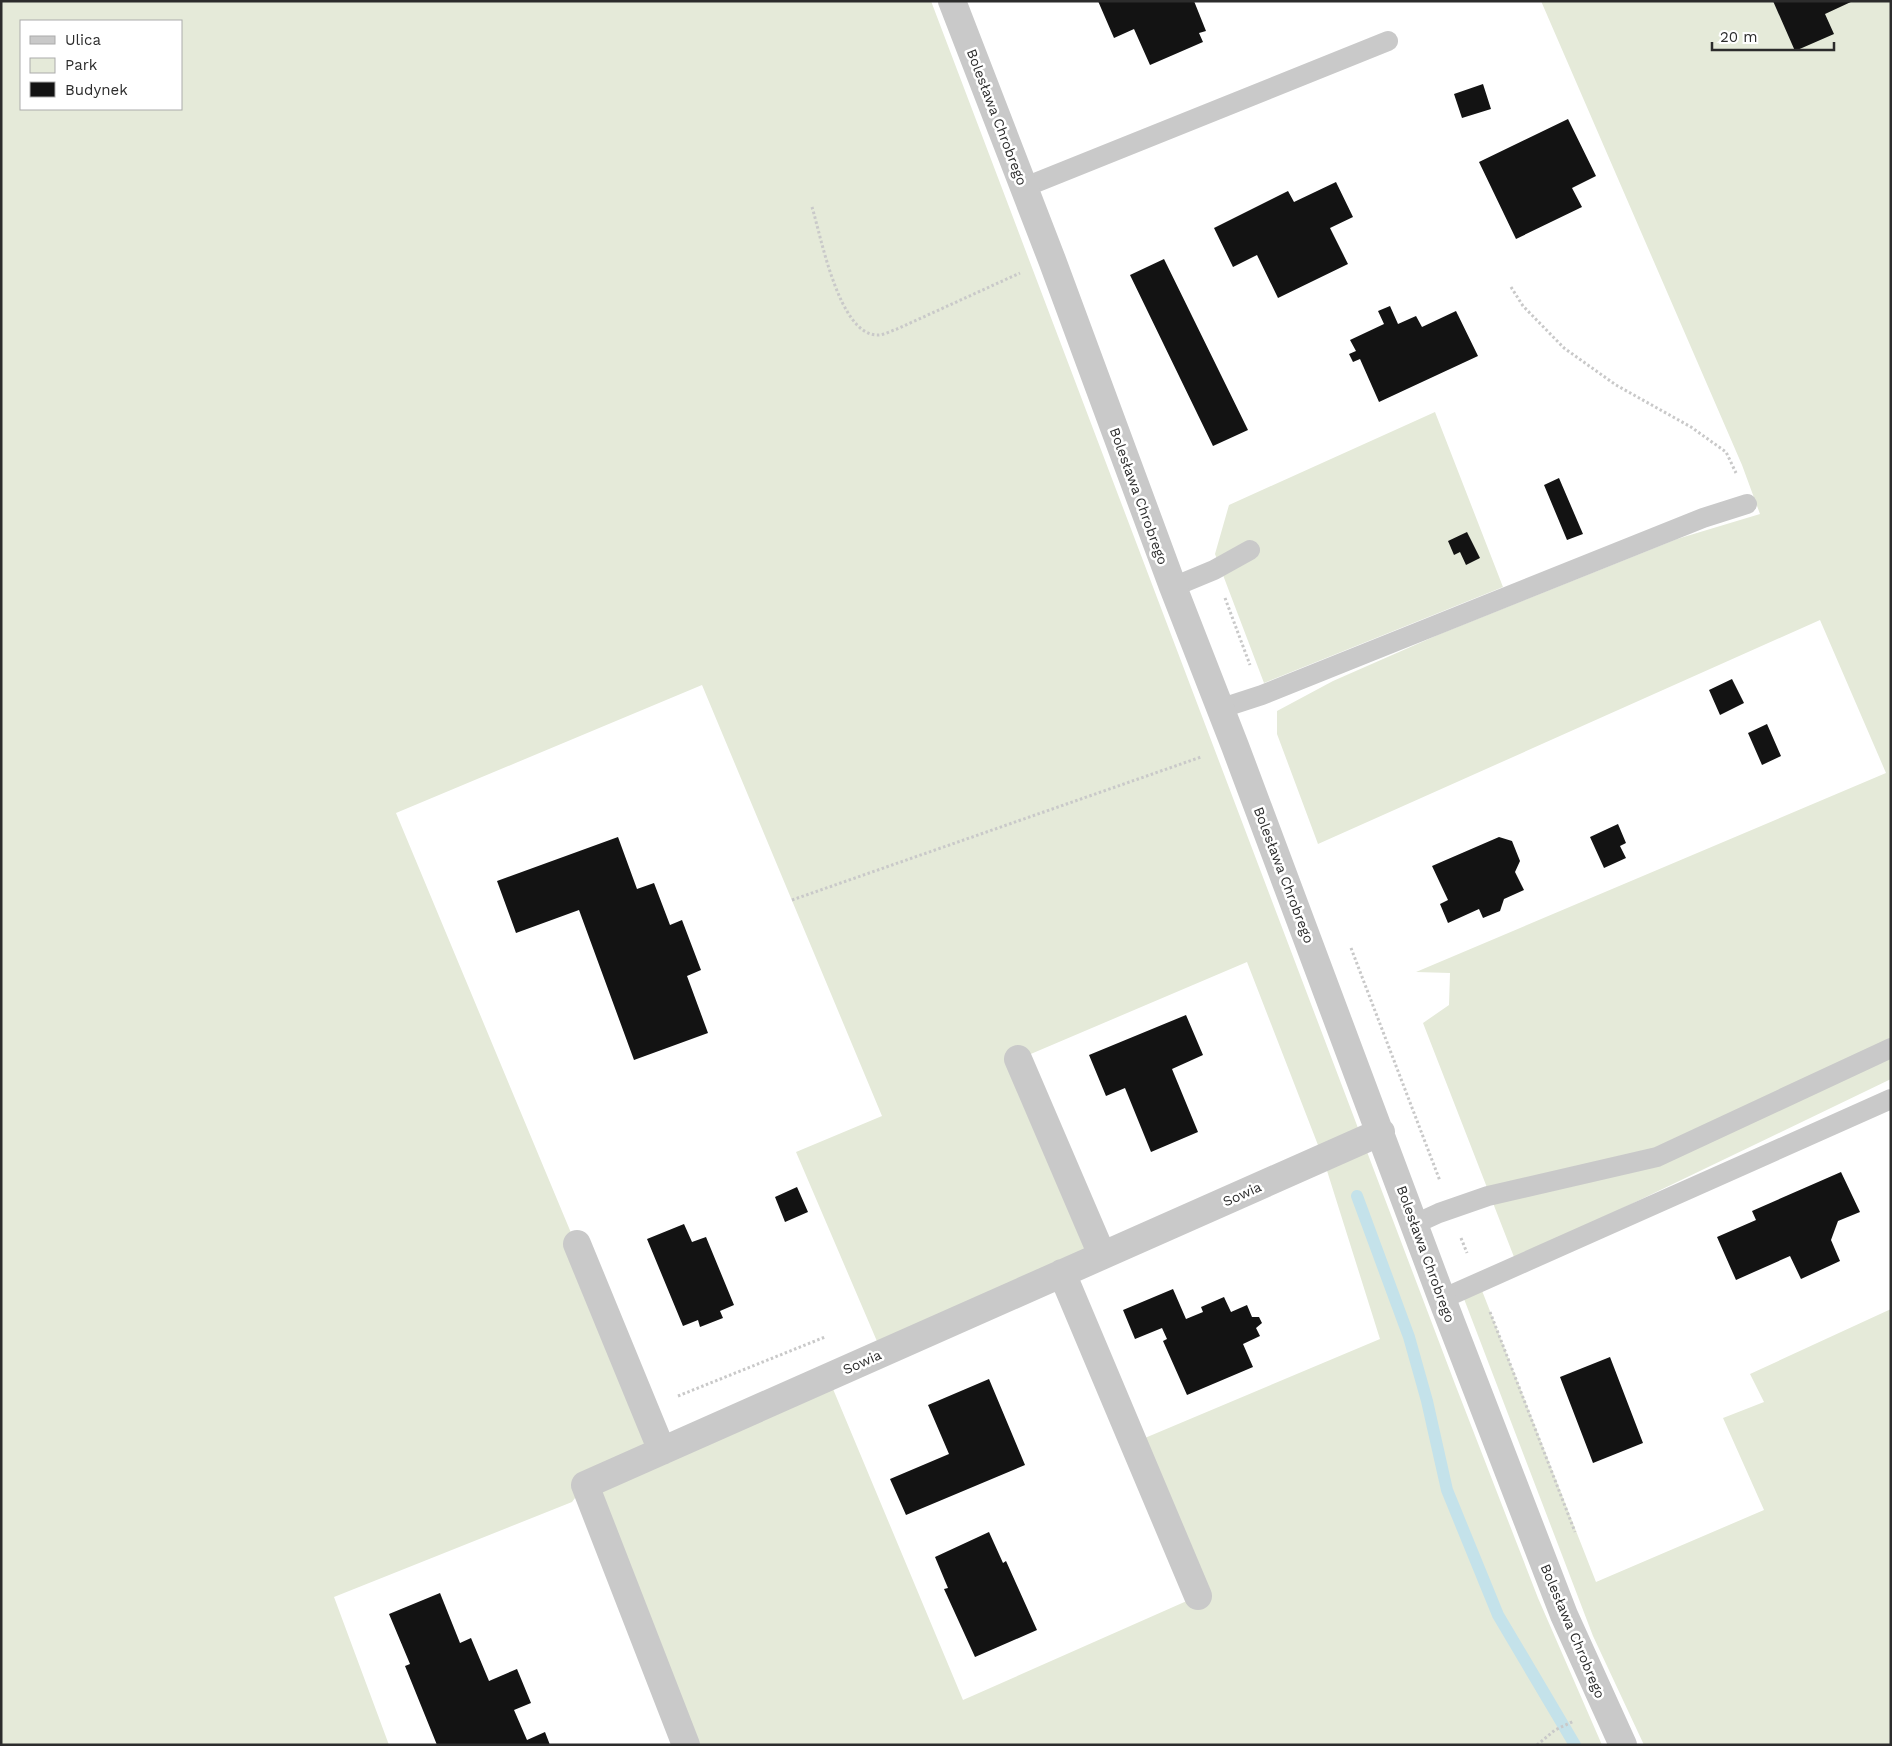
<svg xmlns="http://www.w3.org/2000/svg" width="1892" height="1746" font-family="'Work Sans',sans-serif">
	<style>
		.green { fill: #e5ead9; fill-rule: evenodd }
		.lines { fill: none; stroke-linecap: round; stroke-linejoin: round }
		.stream { stroke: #c4e2ea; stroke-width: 12 }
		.building { fill: #131313 }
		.path { stroke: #c9c9c9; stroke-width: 3; stroke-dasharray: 2.5 2.5; stroke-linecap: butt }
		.service { stroke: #c9c9c9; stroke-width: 20 }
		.minor { stroke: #c9c9c9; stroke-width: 28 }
		.labels { text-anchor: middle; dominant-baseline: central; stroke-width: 5; stroke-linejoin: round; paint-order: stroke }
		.street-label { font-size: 14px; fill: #2c2c2c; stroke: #fff }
	</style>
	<rect width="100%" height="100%" fill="#fff"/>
	<path class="green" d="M1,1H931L1455,1384L1538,1598L1602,1745H686L585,1485L572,1502L334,1597L389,1745H1ZM21,21H181V109H21ZM702,685L882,1116L796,1152L882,1353L1102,1255L1019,1059L1247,962L1323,1158L1380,1339L1133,1443L1198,1596L963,1700L828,1377L662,1451L396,813Z
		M1541,1H1891V1079L1571,1233L1514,1257L1423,1023L1449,1005L1450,973L1416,972L1886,773L1820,620L1318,844L1277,734V711L1333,681L1440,634L1677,539L1760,514L1742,465Z
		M1435,412L1503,587L1264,683L1215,554L1229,505Z
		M1479,1283L1596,1582L1764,1510L1723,1418L1764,1402L1750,1374L1891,1309V1745H1644L1593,1636L1461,1291Z"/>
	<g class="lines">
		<path class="stream" d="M1357,1196L1409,1337L1427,1401L1447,1490L1498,1615L1575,1745"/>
	</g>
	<path class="building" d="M1098,1H1194L1206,31L1199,33L1203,42L1150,65L1134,29L1114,38Z
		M1773,1H1853L1825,14L1834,34L1795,51Z
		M1483,84L1491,109L1462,118L1454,94Z
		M1568,119L1596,176L1572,188L1582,207L1516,239L1479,162Z
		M1336,182L1353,217L1330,228L1348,264L1278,298L1257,255L1233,267L1214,228L1288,191L1294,202Z
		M1164,259L1248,430L1213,446L1130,275Z
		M1390,306L1398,324L1416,316L1422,327L1456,311L1478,356L1379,402L1360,359L1353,362L1349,354L1356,351L1350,340L1384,324L1378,311Z
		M1559,478L1583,534L1567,540L1544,485Z
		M1467,532L1480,558L1466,565L1460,552L1454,555L1448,541Z
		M1732,679L1744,703L1720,715L1709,690Z
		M1767,724L1781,756L1762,765L1748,733Z
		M1618,824L1626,843L1620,846L1626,858L1604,868L1590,837Z
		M618,837L637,889L654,883L670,925L682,920L701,970L687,976L708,1033L634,1060L579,910L516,933L497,881Z
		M1499,837L1512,841L1520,861L1515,872L1524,890L1504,899L1500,911L1483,918L1479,909L1448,923L1440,904L1448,900L1432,866Z
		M1186,1015L1203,1055L1172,1069L1198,1132L1151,1152L1125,1088L1106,1096L1089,1055Z
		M1841,1172L1860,1212L1838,1221L1831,1240L1840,1261L1801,1279L1790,1256L1736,1280L1717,1237L1756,1220L1752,1211Z
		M797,1187L808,1212L785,1222L775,1197Z
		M684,1224L692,1242L706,1237L734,1305L720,1311L723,1318L700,1327L698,1320L683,1326L647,1239Z
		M1173,1289L1186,1319L1203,1312L1201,1307L1224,1297L1231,1312L1247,1305L1252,1317H1259L1262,1323L1256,1328L1260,1336L1243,1344L1253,1367L1187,1395L1163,1341L1167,1339L1162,1328L1135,1339L1123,1310Z
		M1610,1357L1643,1443L1593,1463L1560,1377Z
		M989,1379L1025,1465L906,1515L890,1479L949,1454L928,1405Z
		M989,1532L1003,1563L1006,1561L1037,1630L975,1657L944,1589L948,1588L935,1557Z
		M440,1593L460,1643L471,1638L489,1681L517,1669L531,1703L514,1710L527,1740L545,1732L550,1745H437L405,1666L410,1664L389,1614Z"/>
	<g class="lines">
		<path class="path" d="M812,207C821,236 839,336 878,335C884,335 891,331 897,329L1020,273
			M1511,287L1523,306L1564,348L1616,385L1691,427L1726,452L1736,473
			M1225,598L1250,665
			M792,900L1201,757
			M1351,948L1440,1181
			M1461,1238L1467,1253
			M1490,1312L1575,1532
			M678,1396L825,1337
			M1537,1745L1555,1730L1574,1721"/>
		<path class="service" d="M1025,187L1388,41
			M1173,587L1214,570L1250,550
			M1219,709L1262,695L1703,518L1747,504
			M1415,1224L1439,1213L1488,1196L1657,1157L1891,1048
			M1442,1299L1891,1099"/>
		<path class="minor" d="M952,1L1052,260L1173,587L1235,746L1442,1299L1564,1615L1623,1745
			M1018,1059L1102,1255
			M577,1244L662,1451
			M1062,1273L1198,1596
			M686,1745L585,1485L1381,1132"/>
	</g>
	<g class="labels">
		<g class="street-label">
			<text transform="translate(997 117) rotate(69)">Bolesława Chrobrego</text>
			<text transform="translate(1139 496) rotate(70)">Bolesława Chrobrego</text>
			<text transform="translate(1284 875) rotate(69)">Bolesława Chrobrego</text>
			<text transform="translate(1242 1194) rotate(-24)">Sowia</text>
			<text transform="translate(1426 1254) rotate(70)">Bolesława Chrobrego</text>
			<text transform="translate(862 1362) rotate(-24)">Sowia</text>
			<text transform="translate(1573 1631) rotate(67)">Bolesława Chrobrego</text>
		</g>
	</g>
	<rect width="1892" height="1746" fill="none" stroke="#2c2c2c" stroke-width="5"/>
	<rect x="20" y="20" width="162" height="90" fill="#ffffff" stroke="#ababab"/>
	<rect x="30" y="36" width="25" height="8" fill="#c9c9c9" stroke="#ababab"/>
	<text x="65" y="45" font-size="15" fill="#2c2c2c">Ulica</text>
	<rect x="30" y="58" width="25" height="15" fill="#e5ead9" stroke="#ababab"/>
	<text x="65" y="70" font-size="15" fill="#2c2c2c">Park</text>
	<rect x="30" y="82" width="25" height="15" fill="#131313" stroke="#ababab"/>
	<text x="65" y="95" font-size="15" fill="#2c2c2c">Budynek</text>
	<path d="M1712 42v8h122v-8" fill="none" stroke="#2c2c2c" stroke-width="2.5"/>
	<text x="1720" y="42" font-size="15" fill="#2c2c2c" stroke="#ffffff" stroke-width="4" paint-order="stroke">20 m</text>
</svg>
